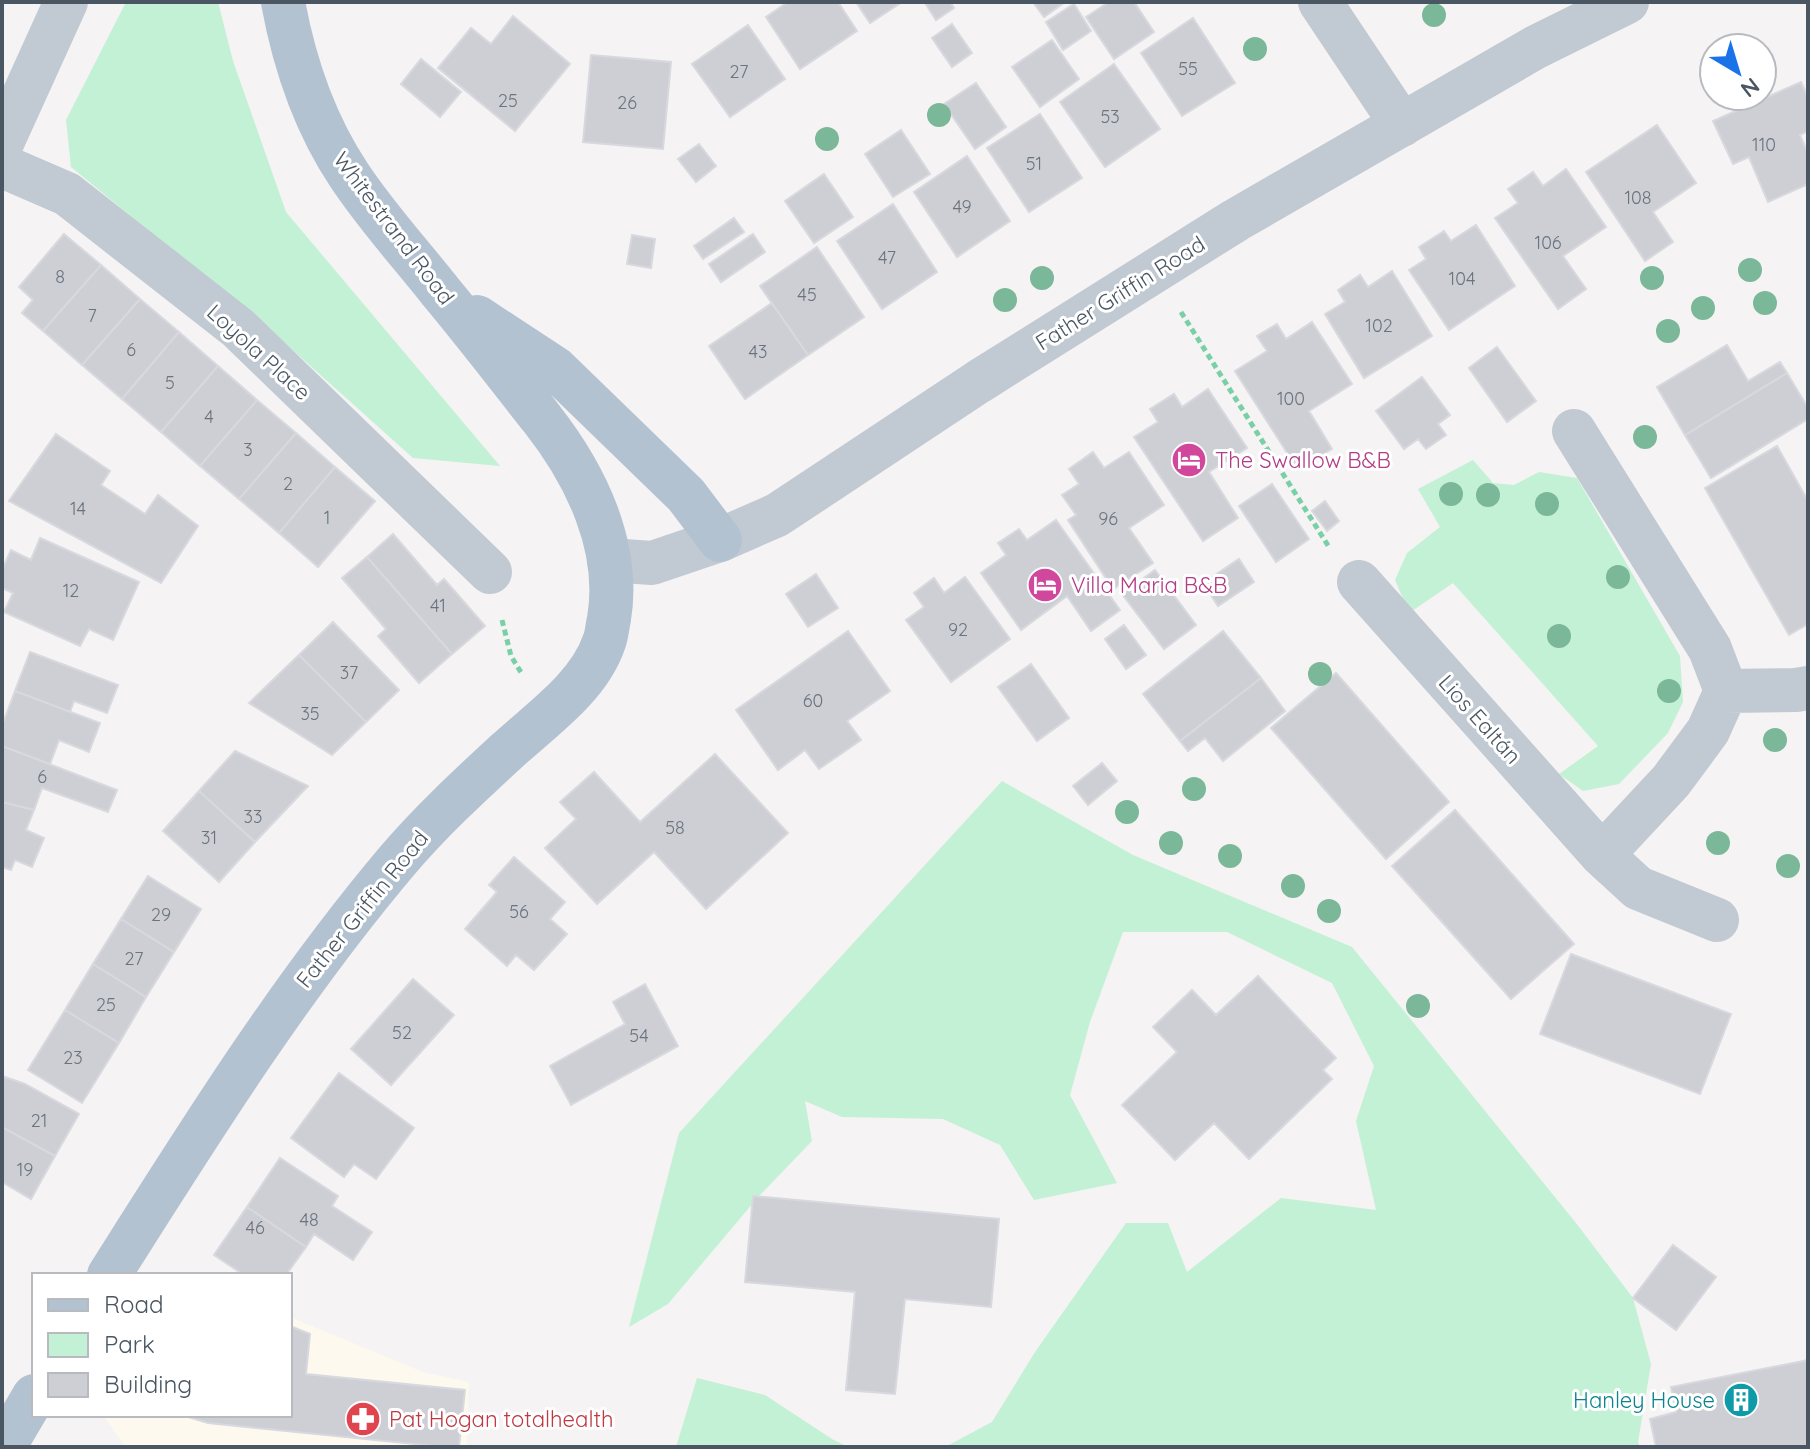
<svg xmlns="http://www.w3.org/2000/svg" width="1810" height="1449" font-family="Quicksand,sans-serif">
	<style>
		.commercial { fill: #fdf9ef }
		.green { fill: #c3f1d5 }
		.building { fill: #cdcfd5; stroke: #d7d9de; stroke-width: 2 }
		.lines { fill: none; stroke-linecap: round; stroke-linejoin: round }
		.path { stroke: #7ad0a6; stroke-width: 5; stroke-dasharray: 6 4; stroke-linecap: butt }
		.minor { stroke: #c1cad2; stroke-width: 44 }
		.major { stroke: #b3c2d1; stroke-width: 44 }
		.tree { fill: #7bb799 }
		.labels { text-anchor: middle; dominant-baseline: central; stroke-width: 6; stroke-linejoin: round; paint-order: stroke }
		.number-label { font-size: 18px; fill: #6b747e }
		.street-label { font-size: 22px; fill: #4a5661; stroke: #fff }
		.hotel-label { font-size: 22px; fill: #b23c85; stroke: #fff; text-anchor: start }
		.culture-label { font-size: 22px; fill: #0d838f; stroke: #fff; text-anchor: end }
		.health-label { font-size: 22px; fill: #be3a42; stroke: #fff; text-anchor: start }
	</style>
	<rect width="100%" height="100%" fill="#f5f3f3"/>
	<path class="commercial" d="M290,1317L423,1372L469,1382L467,1447H126L103,1415H290Z"/>
	<path class="green" d="M126,2H218L233,61L286,212L500,466L413,458L277,336L71,167L66,120Z
		M1473,460L1493,483L1514,485L1539,472L1577,478L1680,656L1683,702L1668,733L1619,784L1583,791L1559,774L1598,746L1453,583L1409,613L1395,580L1407,553L1440,527L1418,489Z
		M1002,781L1133,855L1352,947L1576,1223L1633,1298L1651,1364L1638,1442L1640,1447H945L992,1422L1035,1352L1126,1223H1168L1187,1272L1281,1198L1376,1210L1356,1121L1374,1066L1332,983L1227,932H1123L1090,1022L1070,1095L1117,1183L1034,1200L1000,1145L943,1119L842,1117L805,1101L812,1141L759,1196L668,1304L629,1327L679,1133Z
		M697,1378L765,1395L832,1439L848,1447H676Z"/>
	<path class="building" d="M788,2H838L857,31L800,69L766,17Z
		M856,2H902L870,23Z
		M926,2H950L954,8L936,20L925,3Z
		M1033,2H1065L1044,17Z
		M1109,2H1134L1154,32L1114,59L1086,17Z
		M1074,4L1091,31L1063,50L1046,22Z
		M513,16L570,64L515,131L438,68L471,28L491,44Z
		M1193,18L1235,83L1182,116L1141,53Z
		M952,24L972,53L952,67L932,38Z
		M748,25L785,79L730,117L692,64Z
		M1052,40L1079,79L1040,107L1012,67Z
		M591,55L671,62L663,149L583,142Z
		M421,59L461,92L440,117L401,84Z
		M1114,64L1160,129L1105,167L1060,102Z
		M1801,82L1808,98V131L1800,135L1808,154V184L1768,202L1749,157L1733,164L1713,121Z
		M976,83L1006,127L975,149L944,104Z
		M1040,114L1082,178L1029,212L987,148Z
		M1657,125L1696,183L1653,212L1673,242L1645,261L1586,172Z
		M901,130L930,174L893,197L865,154Z
		M699,144L716,166L696,182L678,159Z
		M967,156L1010,221L957,257L914,192Z
		M1566,169L1606,227L1563,256L1586,289L1558,309L1495,218L1518,203L1508,189L1533,172L1543,186Z
		M824,174L853,217L814,243L785,201Z
		M893,204L937,272L882,309L837,241Z
		M734,218L744,232L703,259L694,246Z
		M1476,225L1515,286L1449,330L1409,270L1426,259L1419,247L1444,231L1451,241Z
		M64,234L101,265L43,331L22,313L33,300L19,287Z
		M753,234L765,252L721,282L709,264Z
		M632,235L655,239L651,268L627,264Z
		M817,247L864,317L808,355L760,286Z
		M101,265L140,299L82,365L43,331Z
		M1392,271L1432,336L1364,378L1325,314L1345,302L1338,290L1360,275L1368,287Z
		M140,299L179,332L122,399L82,365Z
		M772,303L808,355L745,399L709,346Z
		M1312,322L1352,384L1309,411L1332,449L1298,470L1235,371L1267,351L1257,336L1277,324L1286,339Z
		M179,332L218,366L161,432L122,399Z
		M1727,345L1748,381L1780,362L1787,373L1685,435L1657,387Z
		M1497,347L1536,401L1507,422L1469,368Z
		M218,366L257,400L200,466L161,432Z
		M1787,373L1808,408V419L1711,478L1685,435Z
		M1422,377L1450,415L1438,424L1446,435L1426,449L1418,439L1404,449L1376,411Z
		M1208,389L1247,448L1209,472L1238,518L1203,541L1134,437L1158,422L1150,409L1174,394L1182,407Z
		M257,400L296,433L239,499L200,466Z
		M296,433L335,467L279,533L239,499Z
		M56,434L110,471L101,485L145,514L158,495L198,526L161,583L9,501Z
		M1777,446L1808,501V624L1789,635L1705,488Z
		M1093,452L1104,468L1129,452L1164,505L1129,528L1153,563L1113,589L1068,520L1076,515L1062,495L1079,484L1069,469Z
		M335,467L375,501L318,567L279,533Z
		M1272,484L1309,539L1276,562L1239,506Z
		M1325,501L1339,521L1327,531L1312,511Z
		M1056,520L1120,610L1091,631L1067,596L1021,630L981,573L1006,555L998,543L1019,529L1027,540Z
		M393,534L437,585L444,579L485,626L452,654L367,557Z
		M40,538L139,582L113,640L89,629L80,646L4,612L13,593L2,588V570L11,550L31,560Z
		M367,557L452,654L419,683L378,636L386,629L342,578Z
		M1239,559L1254,582L1218,606L1203,583Z
		M1155,570L1196,625L1164,649L1122,594Z
		M816,574L838,608L808,627L786,594Z
		M965,577L1010,639L951,682L906,620L924,607L914,593L934,578L944,593Z
		M333,622L399,690L366,722L299,655Z
		M1124,625L1146,655L1126,669L1105,639Z
		M848,631L890,691L847,721L861,740L819,769L805,750L778,770L736,710Z
		M1223,631L1261,678L1180,741L1143,694Z
		M30,652L118,685L107,713L74,701L70,712L15,691Z
		M299,655L366,722L332,755L249,703Z
		M1031,664L1069,718L1037,741L998,687Z
		M1336,673L1449,802L1386,859L1271,728Z
		M1261,678L1285,711L1223,761L1205,738L1188,751L1180,741Z
		M15,691L100,723L89,752L59,740L50,764L2,746V726Z
		M2,746L117,790L108,812L42,788L34,810L2,802Z
		M235,751L308,786L255,842L199,791Z
		M715,754L788,833L706,909L654,852L597,904L545,848L576,819L560,802L594,772L640,822Z
		M1102,763L1117,781L1088,805L1073,786Z
		M199,791L255,842L219,882L163,831Z
		M2,802L34,810L26,830L44,838L32,867L15,860L11,870L2,867Z
		M1455,810L1574,944L1511,999L1392,866Z
		M514,857L565,902L550,919L567,934L534,970L516,955L507,966L465,929L497,892L489,885Z
		M148,876L201,909L174,952L121,919Z
		M121,919L174,952L146,997L93,964Z
		M1571,954L1731,1014L1700,1094L1540,1034Z
		M93,964L146,997L119,1043L65,1010Z
		M1258,976L1336,1058L1323,1070L1332,1079L1249,1159L1214,1123L1175,1160L1122,1105L1177,1052L1153,1027L1192,990L1216,1015Z
		M413,979L454,1015L391,1085L351,1049Z
		M645,984L678,1046L571,1105L550,1066L625,1024L613,1002Z
		M65,1010L119,1043L82,1103L28,1070Z
		M339,1073L414,1128L376,1179L354,1164L344,1177L291,1138Z
		M2,1076L25,1084L79,1114L55,1156L2,1127Z
		M2,1127L55,1156L31,1199L2,1182Z
		M280,1158L338,1196L332,1206L372,1232L353,1260L314,1234L306,1247L247,1207Z
		M753,1196L999,1219L991,1307L905,1299L895,1394L846,1390L855,1292L745,1282Z
		M247,1207L306,1247L286,1275H244L214,1255Z
		M1673,1245L1716,1277L1676,1330L1633,1298Z
		M290,1326L310,1334L306,1374L465,1390L459,1447H444L208,1423L182,1415H290Z
		M1808,1360V1447H1656L1650,1419L1676,1412L1671,1387Z"/>
	<g class="lines">
		<path class="path" d="M1181,312L1329,547
			M502,620L511,656L522,674"/>
		<path class="minor" d="M1320,2L1402,125
			M2,143L66,2
			M2,166L67,194L238,328L490,572
			M1574,431L1710,649L1726,691L1708,731L1671,781L1602,855
			M609,560L652,563L720,540L777,515L978,382L1236,220L1536,47L1627,2
			M1359,582L1602,855L1638,888L1717,920
			M1726,691L1796,690L1808,688"/>
		<path class="major" d="M477,317L556,369L686,495L720,540
			M109,1275C199,1133 288,990 397,861C431,821 469,786 507,751C541,720 589,687 604,642C607,635 607,627 609,619C621,547 586,475 542,419C508,376 475,333 440,291C410,253 376,216 349,175C315,124 294,62 283,2
			M4,1447L34,1396"/>
	</g>
	<g class="tree">
		<circle cx="1434" cy="15" r="12"/>
		<circle cx="1255" cy="49" r="12"/>
		<circle cx="939" cy="115" r="12"/>
		<circle cx="827" cy="139" r="12"/>
		<circle cx="1750" cy="270" r="12"/>
		<circle cx="1042" cy="278" r="12"/>
		<circle cx="1652" cy="278" r="12"/>
		<circle cx="1005" cy="300" r="12"/>
		<circle cx="1765" cy="303" r="12"/>
		<circle cx="1703" cy="308" r="12"/>
		<circle cx="1668" cy="331" r="12"/>
		<circle cx="1645" cy="437" r="12"/>
		<circle cx="1451" cy="494" r="12"/>
		<circle cx="1488" cy="495" r="12"/>
		<circle cx="1547" cy="504" r="12"/>
		<circle cx="1618" cy="577" r="12"/>
		<circle cx="1559" cy="636" r="12"/>
		<circle cx="1320" cy="674" r="12"/>
		<circle cx="1669" cy="691" r="12"/>
		<circle cx="1775" cy="740" r="12"/>
		<circle cx="1194" cy="789" r="12"/>
		<circle cx="1127" cy="812" r="12"/>
		<circle cx="1171" cy="843" r="12"/>
		<circle cx="1718" cy="843" r="12"/>
		<circle cx="1230" cy="856" r="12"/>
		<circle cx="1788" cy="866" r="12"/>
		<circle cx="1293" cy="886" r="12"/>
		<circle cx="1329" cy="911" r="12"/>
		<circle cx="1418" cy="1006" r="12"/>
	</g>
	<defs>
		<symbol id="hotel-disc" viewBox="-11 -11 22 22"><circle r="9.5" fill="#d1479c" stroke="#fff"/><path d="M-6-4.5h1.5V1H6V5H4.5V3h-9V5H-6ZM-4 0a1.8 1.8 0 1 1 3.6 0ZM.5 0V-2.5h3Q6-2.5 6 0Z" fill="#fff"/></symbol>
		<symbol id="building-disc" viewBox="-11 -11 22 22"><circle r="9.5" fill="#0f9aa8" stroke="#fff"/><path d="M-4-6H4V6H1V3H-1V6H-4ZM-2.5-4.3h1.7v1.8h-1.7ZM.8-4.3h1.7v1.8H.8ZM-2.5-1h1.7V.8h-1.7ZM.8-1h1.7V.8H.8Z" fill="#fff"/></symbol>
		<symbol id="pharmacy-disc" viewBox="-11 -11 22 22"><circle r="9.5" fill="#e0444e" stroke="#fff"/><path d="M-2-6h4v4h4v4h-4v4h-4v-4h-4v-4h4Z" fill="#fff"/></symbol>
	</defs>
	<g fill-rule="evenodd">
		<use href="#hotel-disc" x="1169" y="440" width="40" height="40"/>
		<use href="#hotel-disc" x="1025" y="565" width="40" height="40"/>
		<use href="#building-disc" x="1721" y="1380" width="40" height="40"/>
		<use href="#pharmacy-disc" x="343" y="1399" width="40" height="40"/>
	</g>
	<g class="labels">
		<g class="number-label">
			<text x="1188" y="68">55</text>
			<text x="739" y="71">27</text>
			<text x="508" y="100">25</text>
			<text x="627" y="102">26</text>
			<text x="1110" y="116">53</text>
			<text x="1764" y="144">110</text>
			<text x="1034" y="163">51</text>
			<text x="1638" y="197">108</text>
			<text x="962" y="206">49</text>
			<text x="1548" y="242">106</text>
			<text x="887" y="257">47</text>
			<text x="60" y="276">8</text>
			<text x="1462" y="278">104</text>
			<text x="807" y="294">45</text>
			<text x="92" y="315">7</text>
			<text x="1379" y="325">102</text>
			<text x="131" y="349">6</text>
			<text x="758" y="351">43</text>
			<text x="170" y="382">5</text>
			<text x="1291" y="398">100</text>
			<text x="209" y="416">4</text>
			<text x="248" y="449">3</text>
			<text x="288" y="483">2</text>
			<text x="78" y="508">14</text>
			<text x="327" y="517">1</text>
			<text x="1108" y="518">96</text>
			<text x="71" y="590">12</text>
			<text x="438" y="605">41</text>
			<text x="958" y="629">92</text>
			<text x="349" y="672">37</text>
			<text x="813" y="700">60</text>
			<text x="310" y="713">35</text>
			<text x="42" y="776">6</text>
			<text x="253" y="816">33</text>
			<text x="675" y="827">58</text>
			<text x="209" y="837">31</text>
			<text x="519" y="911">56</text>
			<text x="161" y="914">29</text>
			<text x="134" y="958">27</text>
			<text x="106" y="1004">25</text>
			<text x="402" y="1032">52</text>
			<text x="639" y="1035">54</text>
			<text x="73" y="1057">23</text>
			<text x="39" y="1120">21</text>
			<text x="25" y="1169">19</text>
			<text x="309" y="1219">48</text>
			<text x="255" y="1227">46</text>
		</g>
		<g class="street-label">
			<text transform="translate(394 228) rotate(53)">Whitestrand Road</text>
			<text transform="translate(1120 293) rotate(-32)">Father Griffin Road</text>
			<text transform="translate(259 352) rotate(42)">Loyola Place</text>
			<text transform="translate(1480 719) rotate(48)">Lios Ealtán</text>
			<text transform="translate(362 909) rotate(-51)">Father Griffin Road</text>
		</g>
		<g class="hotel-label">
			<text x="1215" y="460">The Swallow B&amp;B</text>
			<text x="1071" y="585">Villa Maria B&amp;B</text>
		</g>
		<g class="culture-label">
			<text x="1715" y="1400">Hanley House</text>
		</g>
		<g class="health-label">
			<text x="389" y="1419">Pat Hogan totalhealth</text>
		</g>
	</g>
	<rect width="1810" height="1449" fill="none" stroke="#4a5661" stroke-width="8"/>
	<rect x="32" y="1273" width="260" height="144" fill="#ffffff" stroke="#b7bbc0" stroke-width="2"/>
	<rect x="48" y="1299" width="40" height="12" fill="#b3c2d1" stroke="#b7bbc0" stroke-width="2"/>
	<text x="104" y="1313" font-size="24" fill="#4a5661">Road</text>
	<rect x="48" y="1333" width="40" height="24" fill="#c3f1d5" stroke="#b7bbc0" stroke-width="2"/>
	<text x="104" y="1353" font-size="24" fill="#4a5661">Park</text>
	<rect x="48" y="1373" width="40" height="24" fill="#cdcfd5" stroke="#b7bbc0" stroke-width="2"/>
	<text x="104" y="1393" font-size="24" fill="#4a5661">Building</text>
	<g transform="translate(1738 72) rotate(142)"><circle r="38" fill="#ffffff" stroke="#b7bbc0" stroke-width="2"/>
	<path d="M0-6L14 30L0 20L-14 30Z" fill="#1a73e8"/>
	<text y="-12" font-size="22" font-weight="bold" text-anchor="middle" fill="#4a5661">N</text>
	</g>
</svg>
